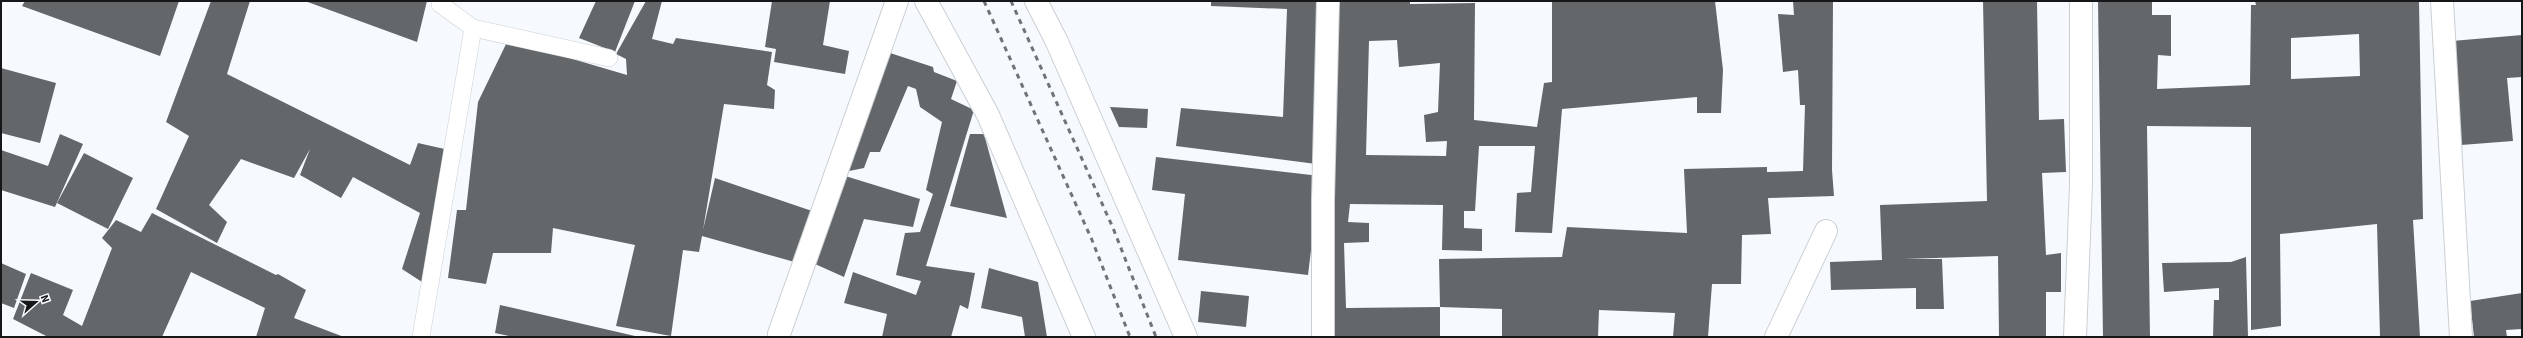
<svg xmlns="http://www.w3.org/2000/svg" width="2523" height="338" font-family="'Source Sans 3',sans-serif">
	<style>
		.building { fill: #63676a; fill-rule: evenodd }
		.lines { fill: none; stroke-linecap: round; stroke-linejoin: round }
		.lane-casing { stroke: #cbcfd3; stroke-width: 18 }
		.street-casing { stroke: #cbcfd3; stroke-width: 24 }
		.lane { stroke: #fff; stroke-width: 17 }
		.street { stroke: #fff; stroke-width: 22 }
		.rail { stroke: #717476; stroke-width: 3; stroke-dasharray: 5 5; stroke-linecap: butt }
	</style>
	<rect width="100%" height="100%" fill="#f6fafe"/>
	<path class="building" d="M25,1H179L160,56L22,6Z
		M211,1H250L227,74L410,165L418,143L449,150L422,282L402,269L420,213L353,177L341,198L300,175L310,149L294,178L241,159L209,205L227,222L217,243L156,209L189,136L166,122Z
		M305,1H427L417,42Z
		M596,1H635L615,52L579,38Z
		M646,1H662L652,39L673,44L676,38L772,52L767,85L775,90L774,109L724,104L703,230L715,178L815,212L798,263L702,236L699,252L683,250L671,336L616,326L635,245L553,228L551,253H493L486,284L448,278L457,210H466L478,102L508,40L627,75L626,59L616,54Z
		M772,1H830L823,45L849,51L845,74L774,62L776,49L765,47Z
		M1211,1H1320L1316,164L1176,146L1181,108L1283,117L1287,9L1211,6Z
		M1335,1H1410V4L1475,3L1474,120L1537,127L1544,83L1552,82V1H1715L1723,70L1721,113H1697V97L1562,109L1552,233L1515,232L1517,193L1531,192L1535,146H1479L1475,211H1464V228L1482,229V251L1442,250L1443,205L1350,204L1348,222L1369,223V242L1344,243L1346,308L1440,307L1439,259L1562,257L1567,227L1687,233L1684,169L1767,167V172L1803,171L1805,105H1800L1798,70L1783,72L1778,14L1794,15L1793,1H1833L1832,170L1834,196L1768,198L1771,234L1742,235L1741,284H1712L1708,337H1673L1675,313L1599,310L1598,337H1502V309L1440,307V337H1330ZM1397,40L1399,67L1440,63L1438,112L1424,115L1426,142L1447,141L1446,156L1366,155L1369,41Z
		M1983,1H2037L2039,120L2064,119L2066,172L2042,173L2046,255L2061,253V292H2046V337H1999L1998,256L1904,259H1942L1944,309H1916V288L1831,290L1830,262L1882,260L1880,205L1987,201Z
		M2098,1H2152V15H2171V56L2158,55L2157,89L2250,85L2251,5H2256L2255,1L2419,2L2423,219L2413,220L2420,337H2380L2377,224L2280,234L2281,326L2251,330V127L2147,126L2150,337H2103ZM2359,34L2360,76L2291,79V38Z
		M2522,35V77L2507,78L2513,141L2461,145L2452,41Z
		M887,52L933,67L934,72L957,81L951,99L974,110L926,266L975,273L968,309L960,305L951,337H882L887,314L844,303L853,272L916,295L921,281L896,275L905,233L920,232L933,194L926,190L942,122L920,107L916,89L908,86L880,152H870L864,168L849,171L846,164Z
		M1,68L56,83L40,143L1,133Z
		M1110,107L1148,109L1147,128L1119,127Z
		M60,134L83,144L55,207L1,190V150L48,166Z
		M970,134H984L1007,218L950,206Z
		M84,153L133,178L108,229L57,203Z
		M1156,157L1320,176L1308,275L1178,260L1185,194L1152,190Z
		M842,175L920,199L913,227L864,219L844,277L815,264Z
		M152,213L276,275L278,274L306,290L294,318L344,337H256L265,308L191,272L162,337H48L13,319L31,273L73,290L63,315L82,326L112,248L102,238L116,220L141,232Z
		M2246,257L2248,337H2213L2214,300H2219V288L2164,292L2162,263L2231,262Z
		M1,263L26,274L14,308L1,303Z
		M989,268L1038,282L1047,337H1025L1022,317L981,308Z
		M1201,291L1249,296L1246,327L1198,322Z
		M2522,293V329L2506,330L2507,337H2474L2470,301Z
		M500,305L635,336V337H513L495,333Z"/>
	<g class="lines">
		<defs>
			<path id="lane" d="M473,28L609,58
				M421,337L473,28L440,4V1"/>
			<path id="street" d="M926,1L988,115L1084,337
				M1036,1L1057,42L1186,337
				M2442,1L2461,337
				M779,334L897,1
				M1323,337V199L1328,1
				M1776,337L1826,231
				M2075,337L2081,185V1"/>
		</defs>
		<use href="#lane" class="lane-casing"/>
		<use href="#street" class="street-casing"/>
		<use href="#lane" class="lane"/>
		<use href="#street" class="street"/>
		<path class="rail" d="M984,1L1092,240L1130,337
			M1011,1L1113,228L1156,337"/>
	</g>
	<rect width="2523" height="338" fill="none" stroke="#151718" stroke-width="4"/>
	<g transform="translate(36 302) rotate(70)" stroke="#f6fafe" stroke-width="3" paint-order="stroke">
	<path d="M0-3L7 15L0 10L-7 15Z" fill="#151718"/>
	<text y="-6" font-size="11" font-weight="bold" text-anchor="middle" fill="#151718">N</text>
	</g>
</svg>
